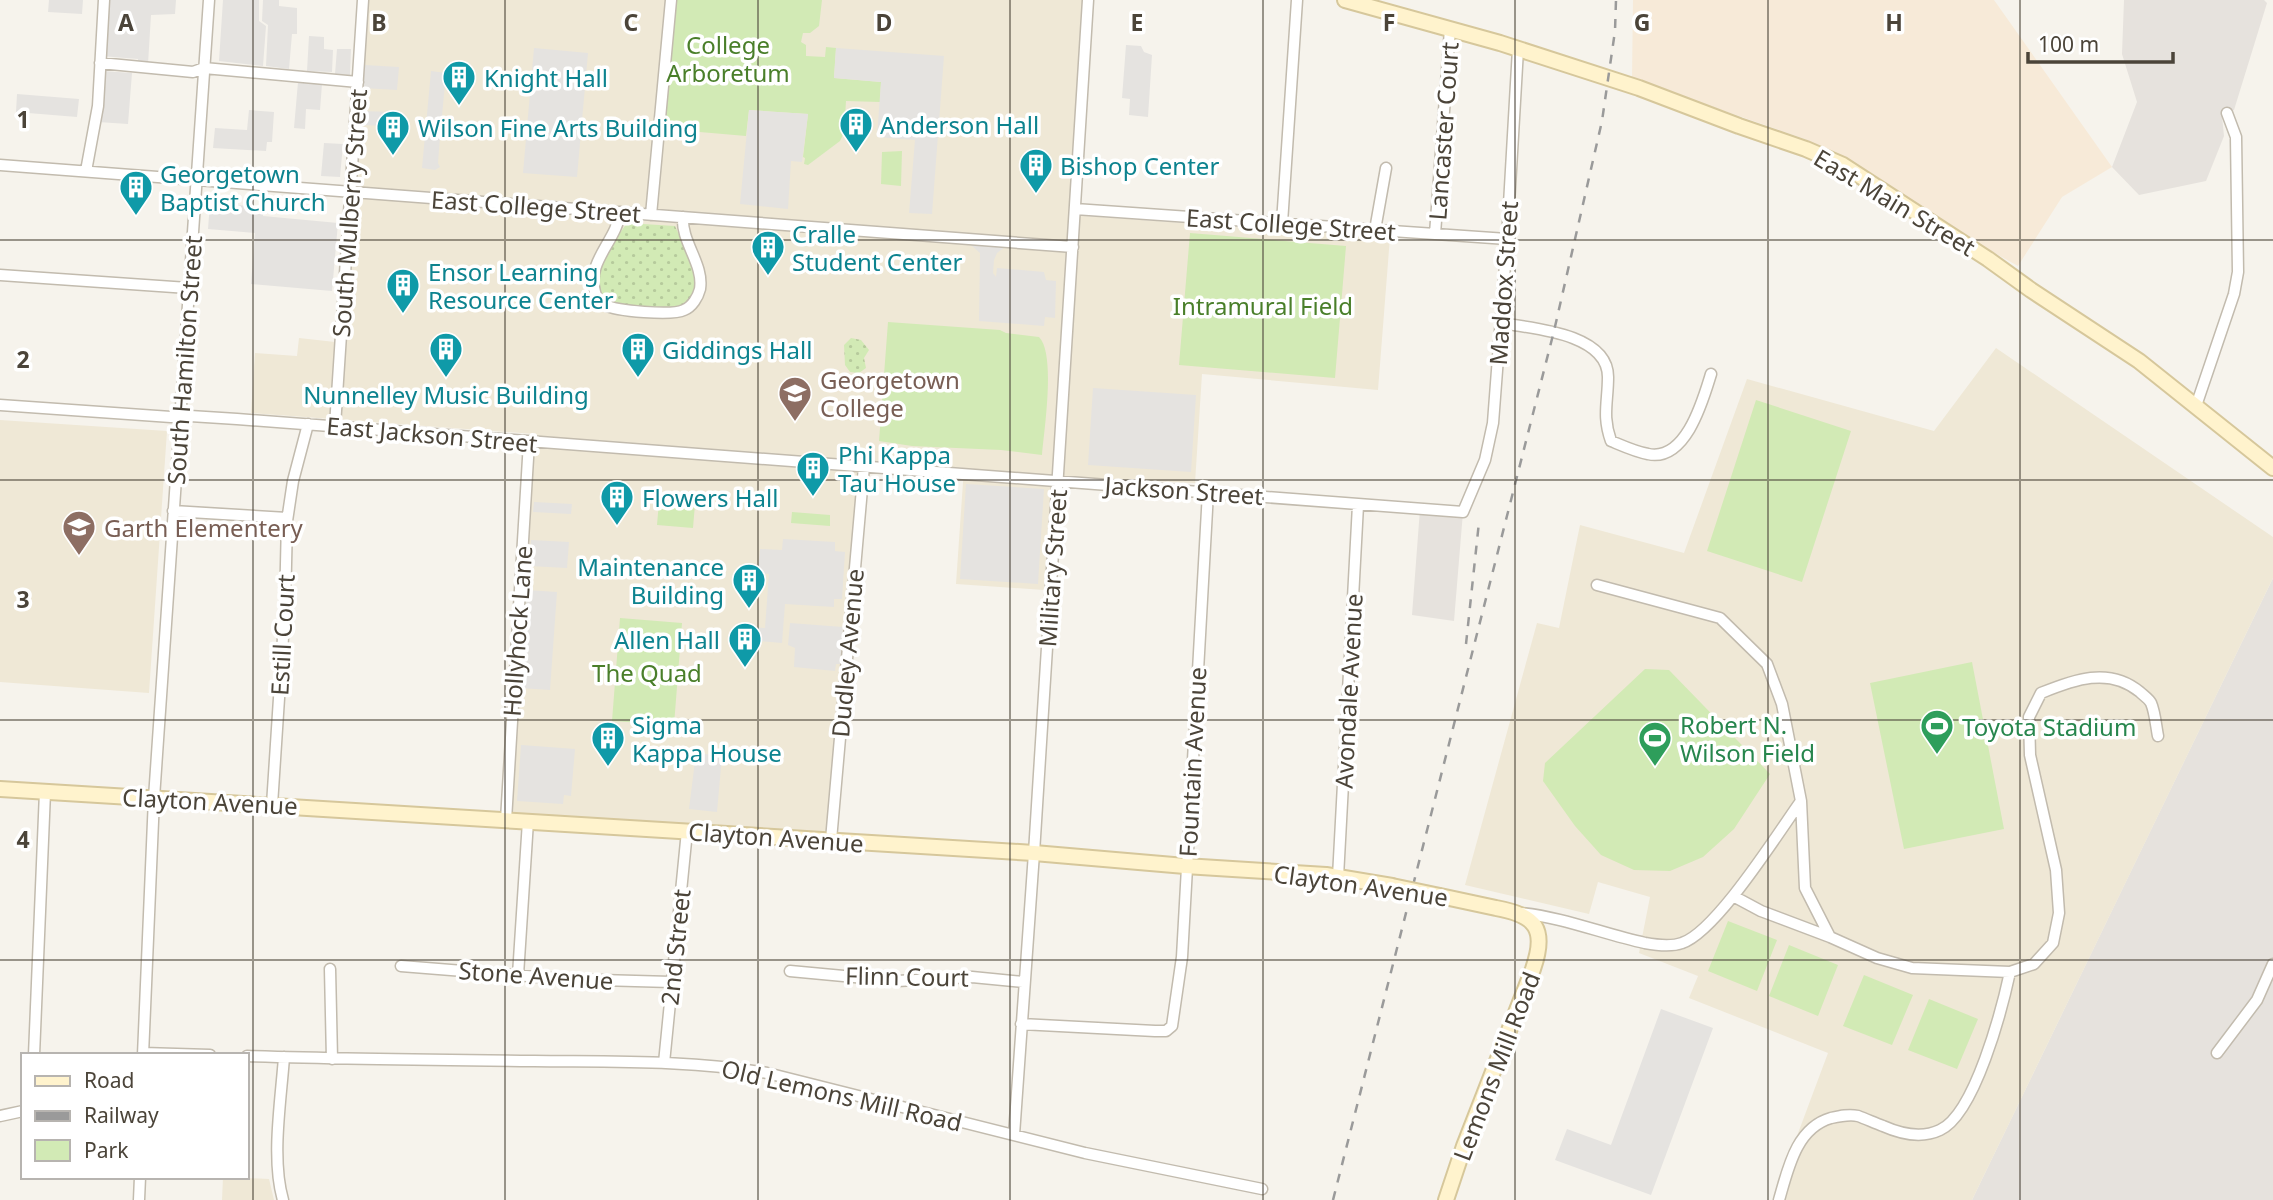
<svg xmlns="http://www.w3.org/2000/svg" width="2273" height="1200" font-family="'Noto Sans',sans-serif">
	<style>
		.commercial { fill: #f7ead8 }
		.industrial { fill: #e6e2dd }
		.education { fill: #efe8d6 }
		.grass { fill: url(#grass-dots) }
		.park { fill: #d2eab5 }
		.parking { fill: #e5e3e0 }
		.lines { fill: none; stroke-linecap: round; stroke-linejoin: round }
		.street-casing { stroke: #c2bbae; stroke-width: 13 }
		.secondary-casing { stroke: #d6c79b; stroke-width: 18 }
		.street { stroke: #fff; stroke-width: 10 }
		.secondary { stroke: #fff3cd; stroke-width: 14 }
		.rail { stroke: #9a9a9a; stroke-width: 2.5; stroke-dasharray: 9 9; stroke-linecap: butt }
		.secondary-bridge-casing { stroke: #d6c79b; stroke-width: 18; stroke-linecap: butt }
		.secondary-bridge { stroke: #fff3cd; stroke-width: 14 }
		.grid { fill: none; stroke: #4b4439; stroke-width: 2; stroke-opacity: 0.55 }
		.labels { text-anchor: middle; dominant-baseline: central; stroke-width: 7; stroke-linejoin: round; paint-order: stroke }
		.park-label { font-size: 24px; fill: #4a7f2a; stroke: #fff }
		.culture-label { font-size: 24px; fill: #0d838f; stroke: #fff; text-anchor: start }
		.street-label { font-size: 24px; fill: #4b4439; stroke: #fff }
		.education-label { font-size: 24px; fill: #785e54; stroke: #fff; text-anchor: start }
		.leisure-label { font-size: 24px; fill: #27864d; stroke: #fff; text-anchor: start }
		.grid-label { font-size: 23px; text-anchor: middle; font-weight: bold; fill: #4b4439; stroke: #fff; stroke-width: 7; stroke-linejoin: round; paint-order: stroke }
	</style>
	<defs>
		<pattern id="grass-dots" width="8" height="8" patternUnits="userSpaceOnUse" patternTransform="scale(1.75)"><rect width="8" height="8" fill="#d2eab5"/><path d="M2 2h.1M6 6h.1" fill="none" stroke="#b6ca9c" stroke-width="1.8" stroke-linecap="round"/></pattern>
	</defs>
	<rect width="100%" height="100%" fill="#f6f3ec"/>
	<path class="commercial" d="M1633,0H1994L2112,167L2062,197L2018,266L1959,233L1865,170L1805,139L1632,79Z"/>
	<path class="industrial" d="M2124,0H2264L2267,3L2234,110L2222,116L2224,136L2206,181L2139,195L2112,167L2137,102L2122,54Z
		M1420,509L1463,512L1454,621L1412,615Z
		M2273,578V1200H1972L2133,867Z"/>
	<path class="education" d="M365,0H1084L1070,215L1390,237L1378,390L1202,374L1195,483L1052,476L1044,590L956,584L964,468L861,460L830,835L508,815L534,434L251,413L255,353L297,356L299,338L344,343Z
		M1996,348L2273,537V578L1972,1200H1773L1828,1053L1689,998L1698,976L1639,953L1650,897L1598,882L1589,914L1465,885L1537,623L1559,628L1580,525L1684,553L1747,379L1934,431Z
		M0,420L167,431L149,693L0,682Z
		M223,1177L269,1179L274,1200H222Z"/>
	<path class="grass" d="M627,223L675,226C686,251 712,291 678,308C647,306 576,313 602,260C609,247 619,235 627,223Z
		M851,338L861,340L869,350L864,358L866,368L859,373L850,372L845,365L844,345Z"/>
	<path class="park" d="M676,0H822L819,26L810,33H803L801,42L806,45V56L825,57L826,47L836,48L834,78L881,82L880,102L846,101L844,133L840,141L808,165L804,164L805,158L803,157L808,114L749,110L746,136L665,129Z
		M902,151L901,186L881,184L882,152Z
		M1190,233L1346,246L1335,378L1179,365Z
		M888,322L1000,330L1006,333L1039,337C1056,354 1044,430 1042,455L1001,450L912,446L879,441Z
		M1756,400L1851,431L1802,582L1707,551Z
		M659,502L695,504L693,528L657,525Z
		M792,512L830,515V526L791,523Z
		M620,618L682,623L674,725L612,721Z
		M1972,662L2004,829L1904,849L1870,683Z
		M1645,669L1669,670L1770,774L1734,829L1703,857L1670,871L1634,870L1601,855L1575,826L1543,781L1545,763Z
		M1728,921L1777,940L1757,991L1708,971Z
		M1789,945L1838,965L1818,1016L1769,996Z
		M1864,975L1913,995L1892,1045L1843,1026Z
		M1929,999L1978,1019L1957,1069L1908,1050Z"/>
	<path class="parking" d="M49,0H83L82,14L48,12Z
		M105,0H176L175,14L151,15L148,64H138V59L101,56Z
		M223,0H259V21L266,26L263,66L219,61Z
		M263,0H279V6L297,8V34H292L289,69L266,66L268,25L262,21Z
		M309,36L324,37V49L333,50L332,72L307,71Z
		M1126,45L1141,46L1144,52L1152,55L1148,117L1129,115L1130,99L1122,98Z
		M534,48L588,53L577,177L523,173Z
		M836,48L944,56L932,214L909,213L915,140L877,137L881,82L834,78Z
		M337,49H351L350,75L335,74Z
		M364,65L399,67L397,90L363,88Z
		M102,71L132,73L128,124L98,122Z
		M431,71L446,73L440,137L438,163L440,167L435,170L422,168Z
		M298,82L322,84L320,110L306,109L305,129L294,128Z
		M17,94L79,99L77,117L16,112Z
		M249,110L274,112L272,142H267L266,151L213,148L215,128L247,130Z
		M749,110L808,114L802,162L791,161L788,209L740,204Z
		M362,111L392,112L391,126L361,125Z
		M324,143L343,144L340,177L321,176Z
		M210,203L263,207V216L338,223L332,291L251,284L255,233L208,229Z
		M971,245L1005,247L997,253L994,260L993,273L996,277L997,268L1044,272L1046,280L1056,281L1055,318L1045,317L1044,326L979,321L980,253Z
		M1093,388L1196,395L1191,472L1088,465Z
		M966,484L1044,489L1038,584L960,579Z
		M534,502L572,504L571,514L533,512Z
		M783,539L835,542V551L845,552L842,599H834V607L785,604L782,643L746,640L747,627L765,628L769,574L758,573L760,549L782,550Z
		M531,540L569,542L567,568L529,566Z
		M527,590L557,592L550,690L520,688Z
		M790,623L843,627L840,664H836L835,671L794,667L795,648L788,645Z
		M521,745L575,749L571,796L564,795L563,804L517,801Z
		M696,753L722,756L717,812L689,809Z
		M1661,1009L1713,1028L1651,1195L1555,1160L1567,1129L1611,1145Z"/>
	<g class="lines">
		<defs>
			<path id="street" d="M100,63L193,72L204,68L358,82
				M0,165L1073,247
				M86,171L98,106L104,0
				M1075,209L1507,239
				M620,212C617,241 586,261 595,292C596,297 600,302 605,305C616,311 672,316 684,310C692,307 698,297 700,289C704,264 681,242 683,217
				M651,215L671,0
				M1282,223L1297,0
				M1375,230L1386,168
				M1435,234L1450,29
				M0,275L188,288
				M1500,323C1531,328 1608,333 1608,377C1608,402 1602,416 1611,441C1623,446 1636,452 1648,454C1686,462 1703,400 1711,374
				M0,405L171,417L190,416L237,419L1463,512L1485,460L1493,423L1507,239L1518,49
				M2196,406L2234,294L2238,272L2236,137L2227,113
				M335,426L363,0
				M173,511L287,518
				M1597,585L1720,618L1767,664L1782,704L1801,801L1805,888L1830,937L1877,958L1912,968L2010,972L2034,964L2053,943L2059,913L2056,870L2030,755L2029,717L2041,693C2073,680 2109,666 2140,692C2143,695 2149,699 2151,703C2155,712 2156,726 2158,736
				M272,805L285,607L287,521L293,481L308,424
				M506,820L529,442
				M831,840L864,466
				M1338,877L1358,505
				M1733,896L1761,911L1830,937
				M1520,913C1563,917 1603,934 1645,943C1656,945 1671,947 1682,943C1716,932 1778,833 1801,801
				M401,966L564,979L671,982
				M330,969L332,1059
				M790,971L897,981L972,977L1023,982
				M518,975L528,821
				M1021,1024L1155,1031H1166L1172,1026L1182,957L1208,492
				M143,1053L210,1055
				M2217,1053L2257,1000L2273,964
				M34,1055L45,792
				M143,1055L154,798L209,0
				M247,1056C342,1059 438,1060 534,1061C612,1062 690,1060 767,1073L1085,1153L1262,1189
				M664,1063L687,831
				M0,1116L23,1111
				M1014,1135L1034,853L1088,0
				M139,1200L140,1177
				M283,1200C271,1159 281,1100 284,1057
				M1779,1200C1788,1169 1796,1128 1831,1118C1840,1116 1849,1114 1858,1116C1866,1119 1875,1123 1883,1126C1901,1134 1921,1139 1940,1130C1975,1114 2002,1009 2010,972"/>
			<path id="secondary" d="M1345,0L1500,43L1639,88L1739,126L1806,149L1843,165L1988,259L2031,290L2139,361L2273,468
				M0,789L1034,853L1185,866L1326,875L1392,886
				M1440,896C1459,900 1477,904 1496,908C1536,915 1547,929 1533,969L1464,1146L1446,1200"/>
		</defs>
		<use href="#street" class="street-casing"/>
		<use href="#secondary" class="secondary-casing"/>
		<use href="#street" class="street"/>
		<use href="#secondary" class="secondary"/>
		<path class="rail" d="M1466,644L1479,522
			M1333,1200L1554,331L1602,121L1615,31L1616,0"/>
		<defs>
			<path id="secondary-bridge" d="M1392,886L1440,896"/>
		</defs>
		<use href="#secondary-bridge" class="secondary-bridge-casing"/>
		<use href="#secondary-bridge" class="secondary-bridge"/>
	</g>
	<path class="grid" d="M253,0V1200M505,0V1200M758,0V1200M1010,0V1200M1263,0V1200M1515,0V1200M1768,0V1200M2020,0V1200M0,240H2273M0,480H2273M0,720H2273M0,960H2273"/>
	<defs>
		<symbol id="building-pin" viewBox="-11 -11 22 30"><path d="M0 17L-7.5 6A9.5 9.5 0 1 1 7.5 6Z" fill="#0f9aa8" stroke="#fff"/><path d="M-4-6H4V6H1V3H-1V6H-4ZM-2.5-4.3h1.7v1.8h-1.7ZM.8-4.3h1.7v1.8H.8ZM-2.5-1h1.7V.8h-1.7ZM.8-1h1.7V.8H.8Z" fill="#fff"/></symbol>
		<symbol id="university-pin" viewBox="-11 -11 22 30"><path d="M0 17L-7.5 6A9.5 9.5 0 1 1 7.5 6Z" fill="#8d6e63" stroke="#fff"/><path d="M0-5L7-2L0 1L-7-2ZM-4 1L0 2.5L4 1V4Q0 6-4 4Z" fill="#fff"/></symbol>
		<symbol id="school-pin" viewBox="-11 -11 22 30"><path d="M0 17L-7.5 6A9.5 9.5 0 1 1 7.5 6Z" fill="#8d6e63" stroke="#fff"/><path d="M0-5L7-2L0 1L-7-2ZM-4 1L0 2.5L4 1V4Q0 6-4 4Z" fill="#fff"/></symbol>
		<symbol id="stadium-pin" viewBox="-11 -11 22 30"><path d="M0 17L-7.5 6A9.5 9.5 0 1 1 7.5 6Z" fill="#2e9e5b" stroke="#fff"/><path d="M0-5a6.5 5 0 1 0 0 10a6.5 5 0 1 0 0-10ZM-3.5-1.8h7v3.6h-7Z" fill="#fff"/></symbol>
	</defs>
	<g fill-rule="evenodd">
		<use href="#building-pin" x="440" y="58" width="38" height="52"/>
		<use href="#building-pin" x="837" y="105" width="38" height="52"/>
		<use href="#building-pin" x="374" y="108" width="38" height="52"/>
		<use href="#building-pin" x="1017" y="146" width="38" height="52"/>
		<use href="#building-pin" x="117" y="168" width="38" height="52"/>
		<use href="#building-pin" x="749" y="228" width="38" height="52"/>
		<use href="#building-pin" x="384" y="266" width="38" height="52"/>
		<use href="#building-pin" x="427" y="330" width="38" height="52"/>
		<use href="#building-pin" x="619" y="330" width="38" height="52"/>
		<use href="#university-pin" x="776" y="374" width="38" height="52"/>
		<use href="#building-pin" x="794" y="449" width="38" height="52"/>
		<use href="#building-pin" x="598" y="478" width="38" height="52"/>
		<use href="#school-pin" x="60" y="508" width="38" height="52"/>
		<use href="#building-pin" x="730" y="561" width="38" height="52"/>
		<use href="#building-pin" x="726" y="620" width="38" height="52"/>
		<use href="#stadium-pin" x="1918" y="707" width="38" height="52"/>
		<use href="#building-pin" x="589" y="719" width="38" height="52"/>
		<use href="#stadium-pin" x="1636" y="719" width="38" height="52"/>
	</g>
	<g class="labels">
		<g class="park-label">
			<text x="728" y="44">College<tspan x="728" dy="28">Arboretum</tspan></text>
			<text x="1263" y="305">Intramural Field</text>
			<text x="647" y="672">The Quad</text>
		</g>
		<g class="culture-label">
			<text x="484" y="77">Knight Hall</text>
			<text x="880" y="124">Anderson Hall</text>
			<text x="418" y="127">Wilson Fine Arts Building</text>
			<text x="1060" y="165">Bishop Center</text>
			<text x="160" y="173">Georgetown<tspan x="160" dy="28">Baptist Church</tspan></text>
			<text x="792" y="233">Cralle<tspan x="792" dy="28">Student Center</tspan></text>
			<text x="428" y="271">Ensor Learning<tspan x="428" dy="28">Resource Center</tspan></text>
			<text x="662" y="349">Giddings Hall</text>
			<text x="446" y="394" text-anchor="middle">Nunnelley Music Building</text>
			<text x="838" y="454">Phi Kappa<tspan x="838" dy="28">Tau House</tspan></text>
			<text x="642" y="497">Flowers Hall</text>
			<text x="724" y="566" text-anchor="end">Maintenance<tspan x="724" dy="28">Building</tspan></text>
			<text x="720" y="639" text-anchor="end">Allen Hall</text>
			<text x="632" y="724">Sigma<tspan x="632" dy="28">Kappa House</tspan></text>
		</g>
		<g class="street-label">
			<text transform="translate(1443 131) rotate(-86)">Lancaster Court</text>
			<text transform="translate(1895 202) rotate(31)">East Main Street</text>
			<text transform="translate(536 206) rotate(4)">East College Street</text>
			<text transform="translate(349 213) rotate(-86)">South Mulberry Street</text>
			<text transform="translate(1291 224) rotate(4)">East College Street</text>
			<text transform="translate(1503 283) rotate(-86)">Maddox Street</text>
			<text transform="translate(184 360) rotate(-86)">South Hamilton Street</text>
			<text transform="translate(432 434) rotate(5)">East Jackson Street</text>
			<text transform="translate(1184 490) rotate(4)">Jackson Street</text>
			<text transform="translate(1052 568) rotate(-86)">Military Street</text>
			<text transform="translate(517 631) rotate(-86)">Hollyhock Lane</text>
			<text transform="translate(282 635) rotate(-87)">Estill Court</text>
			<text transform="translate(847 653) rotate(-85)">Dudley Avenue</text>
			<text transform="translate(1348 691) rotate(-87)">Avondale Avenue</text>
			<text transform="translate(1192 762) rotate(-87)">Fountain Avenue</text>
			<text transform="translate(210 801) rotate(3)">Clayton Avenue</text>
			<text transform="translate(776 837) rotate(4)">Clayton Avenue</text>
			<text transform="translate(1361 885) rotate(8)">Clayton Avenue</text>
			<text transform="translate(675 947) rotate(-84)">2nd Street</text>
			<text transform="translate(536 975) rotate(4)">Stone Avenue</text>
			<text transform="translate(907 976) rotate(1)">Flinn Court</text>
			<text transform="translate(1496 1066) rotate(-69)">Lemons Mill Road</text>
			<text transform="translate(842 1095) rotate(13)">Old Lemons Mill Road</text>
		</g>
		<g class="education-label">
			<text x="820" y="379">Georgetown<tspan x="820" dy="28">College</tspan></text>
			<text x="104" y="527">Garth Elementery</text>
		</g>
		<g class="leisure-label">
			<text x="1680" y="724">Robert N.<tspan x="1680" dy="28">Wilson Field</tspan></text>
			<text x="1962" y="726">Toyota Stadium</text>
		</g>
	</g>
	<g class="grid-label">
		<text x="126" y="31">A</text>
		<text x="379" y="31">B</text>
		<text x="631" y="31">C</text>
		<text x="884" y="31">D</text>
		<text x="1137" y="31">E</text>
		<text x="1389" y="31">F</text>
		<text x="1642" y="31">G</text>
		<text x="1894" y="31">H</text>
		<text x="23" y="128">1</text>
		<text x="23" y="368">2</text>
		<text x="23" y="608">3</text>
		<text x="23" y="848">4</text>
	</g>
	<rect x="21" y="1053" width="228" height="126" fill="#ffffff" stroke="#b7b4b0" stroke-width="2"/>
	<rect x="35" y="1076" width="35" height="10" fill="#fff3cd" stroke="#b7b4b0" stroke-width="2"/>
	<text x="84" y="1088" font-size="21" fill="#4b4439">Road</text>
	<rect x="35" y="1111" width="35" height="10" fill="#9a9a9a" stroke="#b7b4b0" stroke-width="2"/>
	<text x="84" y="1123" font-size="21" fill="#4b4439">Railway</text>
	<rect x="35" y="1140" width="35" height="21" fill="#d2eab5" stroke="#b7b4b0" stroke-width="2"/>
	<text x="84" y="1158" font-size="21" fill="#4b4439">Park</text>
	<path d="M2028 52v10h145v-10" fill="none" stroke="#4b4439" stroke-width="3.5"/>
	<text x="2038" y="52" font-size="21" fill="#4b4439" stroke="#ffffff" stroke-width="5" paint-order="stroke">100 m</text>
</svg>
